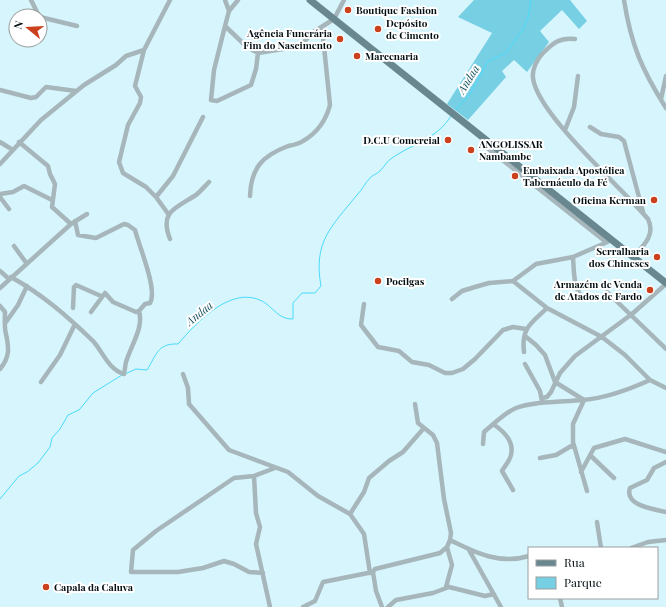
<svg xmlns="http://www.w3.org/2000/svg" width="666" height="607" font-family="'Playfair Display',serif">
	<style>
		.green { fill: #77cfe4 }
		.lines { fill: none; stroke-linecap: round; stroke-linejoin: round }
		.stream { stroke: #4adbfa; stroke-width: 1 }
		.street { stroke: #a6b6bb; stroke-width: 4.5 }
		.primary { stroke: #69878f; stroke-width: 7 }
		.poi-dot { fill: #cb411d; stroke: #fff; stroke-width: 1.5 }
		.labels { text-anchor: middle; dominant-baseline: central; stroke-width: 4; stroke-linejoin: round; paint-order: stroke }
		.poi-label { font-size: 10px; font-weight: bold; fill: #020e12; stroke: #fff; text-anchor: start }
		.water-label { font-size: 11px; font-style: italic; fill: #175360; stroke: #fff }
	</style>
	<rect width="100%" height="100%" fill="#d6f5fd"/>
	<path class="green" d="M474,0H570L587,21L579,29L562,10L540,31L549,42L527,72L514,60L502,71L506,77L468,120L447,104L492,33L458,17Z"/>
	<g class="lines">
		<path class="stream" d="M456,109L470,94L488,61L506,53L523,29L528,18L531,0
			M125,374L136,369L147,370C156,356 157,343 178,344C196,323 231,285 262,301C273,307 279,320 293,319V303L302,293H315L321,286C313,242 331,227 357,195C362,190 365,183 370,178C372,175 377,174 380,171C384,167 387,161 392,158C412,144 437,139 451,116
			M0,499L19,476L27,472L38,463L50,447L52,438L60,429L68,415L79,410L93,393L122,375"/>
		<path class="street" d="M31,0L39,16
			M170,0L144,50L135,86L141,97L140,103L128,125L119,162L123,173L146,187L156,197L173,176L203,117
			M225,0L229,11L225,26L247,47L258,53L289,48L303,43L312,33L334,19L344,0
			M624,0C631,45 642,70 666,108
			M229,11L238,0
			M40,17L77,26
			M225,26L214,70L211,100L217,101L251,85L256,69L258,53
			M575,39C560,37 553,43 543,53C537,59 532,69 533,78C537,114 623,189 648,219C656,235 643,246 633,257
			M0,90L31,98L36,97L46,87L76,91
			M661,99L666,76
			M590,127L601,134L619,137L624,141L643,212
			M565,130L574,107L578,76
			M0,142L13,150
			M19,142L48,166L50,174L55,184L52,207L71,224
			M486,147L606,242
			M0,164L41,120L84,85L116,65L126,56L144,50
			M0,194L13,192L24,186L52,200
			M250,196C251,168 262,156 288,146C293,145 299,144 303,141C317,133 326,120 330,105L322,27
			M0,197L9,209
			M156,197L169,215
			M170,239C159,211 176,208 196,195C201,191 205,186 209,182
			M14,246L27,264
			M573,257C574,270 573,292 585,299L590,297
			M0,271L9,279
			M11,277C43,295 66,315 93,341C103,352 108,369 124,374C125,370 125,366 126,362C131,345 144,328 139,311L145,304L150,303C158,290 139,246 135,230L128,225L124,224L96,238L78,235L75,221
			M513,281L547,308L602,337L625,355L650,380
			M0,288L71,224L87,214
			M607,292L666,349
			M452,299L462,291L475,287L489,283L513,281L536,264L573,257L612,240
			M364,304L361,325L378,347L399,351L412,362L429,365L445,373H452L463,369L475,359L503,330L513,327L526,329
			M0,306L5,312C5,319 4,327 6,334C9,348 10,357 0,369
			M73,308L74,287L76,285L101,296
			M91,312L105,293L113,302L136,312L139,311
			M6,322L18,305L27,286
			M525,336L536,345L545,355L555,382L584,400L573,424V442L587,491
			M524,352C521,327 532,323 547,308
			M525,364L540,391L542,401
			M183,374L188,388L189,404L229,450L288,472L318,496L350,514L364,534L370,573
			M41,382L60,355L75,324
			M542,398L547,397L551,392L560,373L575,356L632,314L666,284
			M493,424C505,432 516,443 510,458C508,463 504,467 502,471L513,490
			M483,444L484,432C494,424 504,413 516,408C536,401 561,402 583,400C607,398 628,390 650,380L666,388
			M591,456L614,478
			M540,458L556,455L573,445
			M666,462L654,468L647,480L630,488C624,506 654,509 666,512
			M581,472L594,448L625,439L666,452
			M254,476L256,513L260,527L256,544L270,607
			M350,514L364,492L369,478L389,461L403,452L424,428
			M597,522L601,548
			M450,540C476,553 500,565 529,556
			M631,548L648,542L666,540
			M469,550L501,607
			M373,572L376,591L382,607
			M263,573L249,572L234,564L224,561L203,568L178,572H131L133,550L156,531L234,478L254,476L275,468
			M446,587L452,565L447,547
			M560,598L562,607
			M303,607L315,601L323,582L373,572L375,569L440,553L447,547L450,540L451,533L444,499L437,443L433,435L418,423L415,404
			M388,607L396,600L433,593L449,587L485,596L494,594"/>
		<path class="primary" d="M310,0L666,283"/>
	</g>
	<g class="poi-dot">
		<circle cx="348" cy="10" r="4"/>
		<circle cx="378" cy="29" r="4"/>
		<circle cx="340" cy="39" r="4"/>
		<circle cx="357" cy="56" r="4"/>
		<circle cx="448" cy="140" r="4"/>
		<circle cx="471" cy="150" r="4"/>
		<circle cx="515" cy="176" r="4"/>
		<circle cx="654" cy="200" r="4"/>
		<circle cx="657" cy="257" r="4"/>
		<circle cx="378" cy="281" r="4"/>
		<circle cx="650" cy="290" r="4"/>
		<circle cx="46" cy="587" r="4"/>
	</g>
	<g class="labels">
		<g class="poi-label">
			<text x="356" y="10">Boutique Fashion</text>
			<text x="386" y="23">Depósito<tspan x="386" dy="12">de Cimento</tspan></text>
			<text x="332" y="33" text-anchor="end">Agência Funerária<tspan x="332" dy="12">Fim do Nascimento</tspan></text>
			<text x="365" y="56">Marcenaria</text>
			<text x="440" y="140" text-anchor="end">D.C.U Comercial</text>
			<text x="479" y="144">ANGOLISSAR<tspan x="479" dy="12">Nambambe</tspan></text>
			<text x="523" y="170">Embaixada Apostólica<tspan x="523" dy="12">Tabernáculo da Fé</tspan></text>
			<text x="646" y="200" text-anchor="end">Oficina Kerman</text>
			<text x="649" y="251" text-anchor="end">Serralharia<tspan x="649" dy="12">dos Chineses</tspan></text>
			<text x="386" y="281">Pocilgas</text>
			<text x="642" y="284" text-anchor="end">Armazém de Venda<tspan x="642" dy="12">de Atados de Fardo</tspan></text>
			<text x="54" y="587">Capala da Caluva</text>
		</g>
		<g class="water-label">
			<text transform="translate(468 79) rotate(-58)">Andaa</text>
			<text transform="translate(199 313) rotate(-39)">Andaa</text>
		</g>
	</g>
	<rect x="528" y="547" width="130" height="52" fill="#ffffff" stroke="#9a9fa0"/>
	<rect x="536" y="560" width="20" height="6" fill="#69878f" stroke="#9a9fa0"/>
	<text x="564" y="567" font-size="12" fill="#020e12">Rua</text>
	<rect x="536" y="577" width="20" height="12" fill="#77cfe4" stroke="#9a9fa0"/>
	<text x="564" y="587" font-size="12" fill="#020e12">Parque</text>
	<g transform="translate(28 28) rotate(288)"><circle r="19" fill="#ffffff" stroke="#9a9fa0"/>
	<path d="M0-3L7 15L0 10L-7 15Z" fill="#cb411d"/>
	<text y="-6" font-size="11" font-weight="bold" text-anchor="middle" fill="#020e12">N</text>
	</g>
</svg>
